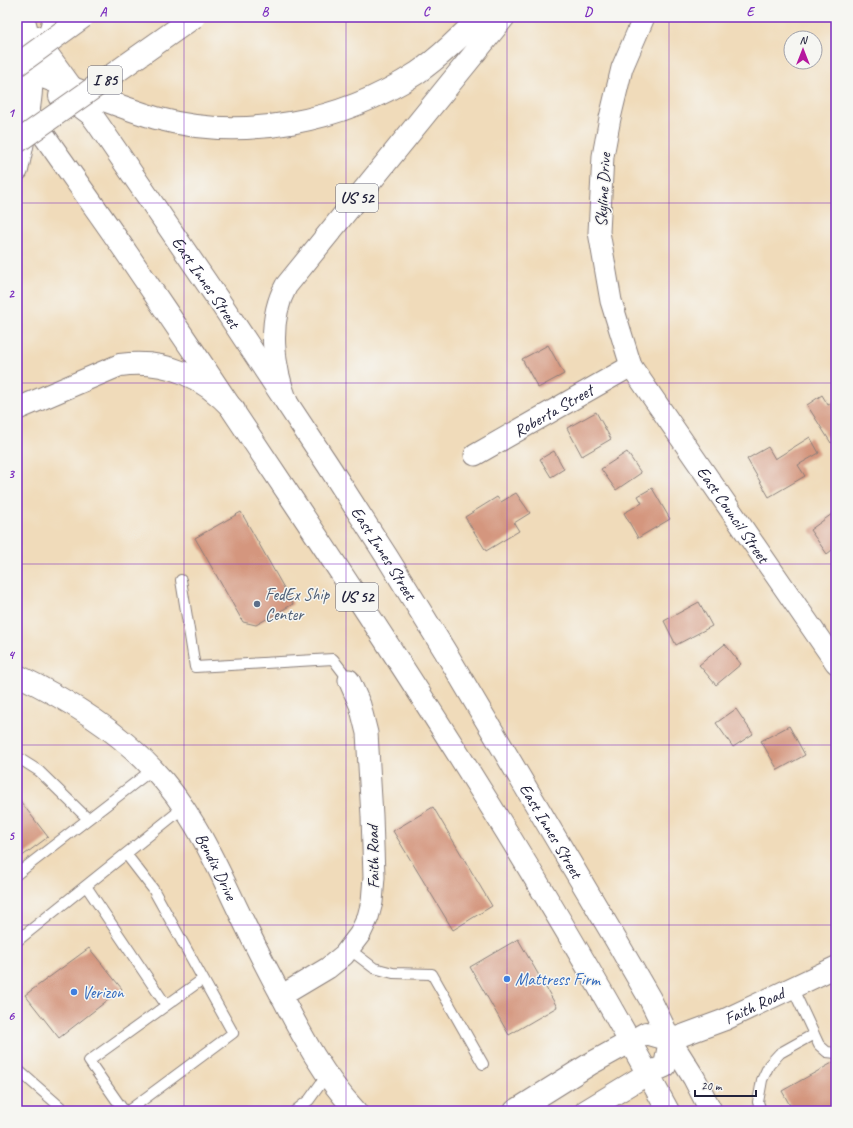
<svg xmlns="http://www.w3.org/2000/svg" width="853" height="1128" font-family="Caveat,sans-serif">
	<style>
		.building { fill: #d4967e }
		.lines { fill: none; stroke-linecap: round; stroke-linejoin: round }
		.service-casing { stroke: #897e7a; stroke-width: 12 }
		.minor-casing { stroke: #897e7a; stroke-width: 23 }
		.secondary-casing { stroke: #897e7a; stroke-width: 24 }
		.primary-casing { stroke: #897e7a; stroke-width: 24 }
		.motorway-casing { stroke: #897e7a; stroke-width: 24 }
		.service { stroke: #fff; stroke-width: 10 }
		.minor { stroke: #fff; stroke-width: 21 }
		.secondary { stroke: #fff; stroke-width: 22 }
		.primary { stroke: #fff; stroke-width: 22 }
		.motorway { stroke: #fff; stroke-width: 22 }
		.motorway-bridge-casing { stroke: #897e7a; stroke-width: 24; stroke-linecap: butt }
		.motorway-bridge { stroke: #fff; stroke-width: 22 }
		.grid { fill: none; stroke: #7b2cbf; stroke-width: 1; stroke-opacity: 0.55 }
		.service-dot { fill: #5c6f8a; stroke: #f6f6f2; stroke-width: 1.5 }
		.shop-dot { fill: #3f7fe0; stroke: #f6f6f2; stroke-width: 1.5 }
		.labels { text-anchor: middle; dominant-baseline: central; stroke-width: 3; stroke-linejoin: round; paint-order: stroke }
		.shield { fill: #f6f6f2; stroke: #626272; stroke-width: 1 }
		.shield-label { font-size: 16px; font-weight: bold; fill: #22223b }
		.street-label { font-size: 17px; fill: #22223b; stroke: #f6f6f2 }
		.service-label { font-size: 17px; fill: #4e5e75; stroke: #f6f6f2; text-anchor: start }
		.shop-label { font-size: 17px; fill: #366cbe; stroke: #f6f6f2; text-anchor: start }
		.neatline { fill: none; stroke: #7b2cbf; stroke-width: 1.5 }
		.grid-label { font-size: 13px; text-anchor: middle; font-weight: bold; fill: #7b2cbf }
	</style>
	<rect width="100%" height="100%" fill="#f6f6f2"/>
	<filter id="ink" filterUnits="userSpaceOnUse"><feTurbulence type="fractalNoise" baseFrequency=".025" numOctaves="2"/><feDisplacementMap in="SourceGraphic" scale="8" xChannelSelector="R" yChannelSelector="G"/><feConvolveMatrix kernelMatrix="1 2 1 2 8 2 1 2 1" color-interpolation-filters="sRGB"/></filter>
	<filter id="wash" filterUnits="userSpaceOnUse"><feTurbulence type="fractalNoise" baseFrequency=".012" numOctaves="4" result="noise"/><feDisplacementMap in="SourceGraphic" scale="16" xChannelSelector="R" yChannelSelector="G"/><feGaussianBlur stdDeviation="0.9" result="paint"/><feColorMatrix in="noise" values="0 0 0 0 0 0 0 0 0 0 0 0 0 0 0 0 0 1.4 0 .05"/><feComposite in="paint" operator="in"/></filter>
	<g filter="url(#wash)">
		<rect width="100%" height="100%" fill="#f0dbba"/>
		<g id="blocks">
			<path class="building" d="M548,345L564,374L538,388L522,359Z
				M822,395L828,405L835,401L836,402V440L831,443L807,405Z
				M596,412L611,439L582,456L567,428Z
				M810,437L819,453L798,465L805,476L769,497L747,459L768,447L775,459Z
				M554,451L564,469L551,477L540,459Z
				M627,452L641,473L616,490L601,469Z
				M652,488L670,519L638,538L624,513L642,503L638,496Z
				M516,493L530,513L514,523L519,531L486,551L465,517L497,497L501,502Z
				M836,511V547L827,554L810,530Z
				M241,512L293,604L256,625L243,622L195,538Z
				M699,602L712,626L676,645L664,621Z
				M725,644L741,664L716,685L699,665Z
				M736,709L753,734L733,747L716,723Z
				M789,726L805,755L778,770L761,741Z
				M17,797L48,837L17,860Z
				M433,807L492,906L453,930L393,831Z
				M518,939L557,1007L509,1035L470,967Z
				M89,948L122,989L59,1038L25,995Z
				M834,1062L836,1065V1111H793L782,1091Z"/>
		</g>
	</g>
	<g filter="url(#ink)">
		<use href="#blocks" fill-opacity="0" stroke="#897e7a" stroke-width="1"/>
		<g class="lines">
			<defs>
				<path id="service" d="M181,580L195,667L333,659L349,680
					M17,757L39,771L88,819
					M126,854L153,889L233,1033L128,1111
					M17,874L153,769
					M86,886L166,1005
					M17,941L183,808
					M349,949L374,968L393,973L432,974L483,1064
					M792,987L819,1045L827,1052L836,1053
					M17,1069L65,1111
					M124,1111L89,1061L203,979
					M295,1111L309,1100L327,1075
					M761,1111L758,1102L762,1080L769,1065L780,1053L814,1034"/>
				<g id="minor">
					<path id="s1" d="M644,17L622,68L610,118L603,156L599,232L611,301L631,366L836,663"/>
					<path id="s2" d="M475,455L631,366"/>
					<path id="s3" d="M17,675C67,699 115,728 153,769C186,803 208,847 228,889C245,925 262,960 281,995C302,1036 324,1077 356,1111"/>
					<path d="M281,996L328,968L344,955L360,934L368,917L372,902L374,877L372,816L367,733L360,705L349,680"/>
					<path id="s4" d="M670,1040L724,1020L836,967"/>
				</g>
				<path id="secondary" d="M515,1111L590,1064L646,1033L670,1040L665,1066L647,1074L586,1111"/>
				<g id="primary">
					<path id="s5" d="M35,37L98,124L226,311L328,465L387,557L445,651L613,935L650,999L670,1040L694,1078L711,1111"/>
					<path d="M17,96C53,150 92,202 128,255C184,337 239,419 294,502C426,700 555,901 668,1111"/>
				</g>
				<path id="motorway" d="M45,55L54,17
					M17,68C64,83 109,104 156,118C243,142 342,122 417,73C440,57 460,37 480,17
					M60,96L81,107L93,116
					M17,170C27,124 40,71 25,24
					M287,403C273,368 267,321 286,286L504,17
					M17,409L120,365C167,359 202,376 234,410"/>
			</defs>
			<use href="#service" class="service-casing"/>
			<use href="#minor" class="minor-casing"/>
			<use href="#secondary" class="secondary-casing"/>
			<use href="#primary" class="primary-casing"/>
			<use href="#motorway" class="motorway-casing"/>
			<use href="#service" class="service"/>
			<use href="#minor" class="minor"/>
			<use href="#secondary" class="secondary"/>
			<use href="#primary" class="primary"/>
			<use href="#motorway" class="motorway"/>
			<defs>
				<path id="motorway-bridge" d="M17,65L83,17
					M17,142L194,17"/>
			</defs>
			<use href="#motorway-bridge" class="motorway-bridge-casing"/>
			<use href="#motorway-bridge" class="motorway-bridge"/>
		</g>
	</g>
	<path class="grid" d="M184,17V1111M346,17V1111M507,17V1111M669,17V1111M17,203H836M17,383H836M17,564H836M17,745H836M17,925H836"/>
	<circle class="service-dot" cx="257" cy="604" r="4"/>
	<g class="shop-dot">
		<circle cx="507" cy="979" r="4"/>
		<circle cx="74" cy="992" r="4"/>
	</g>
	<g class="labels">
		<g class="shield">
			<rect x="88" y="66" width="34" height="28" rx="3"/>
			<rect x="336" y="184" width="42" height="28" rx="3"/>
			<rect x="336" y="583" width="42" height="28" rx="3"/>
		</g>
		<g class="shield-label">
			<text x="105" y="80">I 85</text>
			<text x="357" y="198">US 52</text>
			<text x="357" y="597">US 52</text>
		</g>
		<g class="street-label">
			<text transform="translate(603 190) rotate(-87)">Skyline Drive</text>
			<text stroke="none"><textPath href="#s5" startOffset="299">East Innes Street</textPath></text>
			<text stroke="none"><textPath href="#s2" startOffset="90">Roberta Street</textPath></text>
			<text stroke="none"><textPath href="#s1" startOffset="540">East Council Street</textPath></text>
			<text stroke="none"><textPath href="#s5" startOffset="623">East Innes Street</textPath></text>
			<text stroke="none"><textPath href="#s5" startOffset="947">East Innes Street</textPath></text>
			<text transform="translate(373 857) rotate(-91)">Faith Road</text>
			<text stroke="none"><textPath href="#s3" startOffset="283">Bendix Drive</textPath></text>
			<text stroke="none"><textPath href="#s4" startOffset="91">Faith Road</textPath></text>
		</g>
		<g class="service-label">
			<text x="265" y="594">FedEx Ship<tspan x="265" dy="20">Center</tspan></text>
		</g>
		<g class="shop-label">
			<text x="515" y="979">Mattress Firm</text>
			<text x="82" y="992">Verizon</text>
		</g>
	</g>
	<rect width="853" height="1128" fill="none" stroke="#f6f6f2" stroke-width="44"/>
	<g transform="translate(803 50)"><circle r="19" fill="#f6f6f2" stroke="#a1a1a9"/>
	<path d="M0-3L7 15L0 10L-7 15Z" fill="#b5179e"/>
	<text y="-6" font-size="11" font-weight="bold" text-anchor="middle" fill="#22223b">N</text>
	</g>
	<path d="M695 1090v6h61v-6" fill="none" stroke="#22223b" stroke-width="2"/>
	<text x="701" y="1090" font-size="12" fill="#22223b" stroke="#f6f6f2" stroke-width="3" paint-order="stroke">20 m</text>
	<rect x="22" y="22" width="809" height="1084" class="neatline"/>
	<g class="grid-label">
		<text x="103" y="16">A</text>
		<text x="265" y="16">B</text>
		<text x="426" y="16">C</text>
		<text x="588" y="16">D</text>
		<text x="750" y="16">E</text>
		<text x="11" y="117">1</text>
		<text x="11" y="298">2</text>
		<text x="11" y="478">3</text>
		<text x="11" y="659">4</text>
		<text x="11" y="840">5</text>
		<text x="11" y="1020">6</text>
	</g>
</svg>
